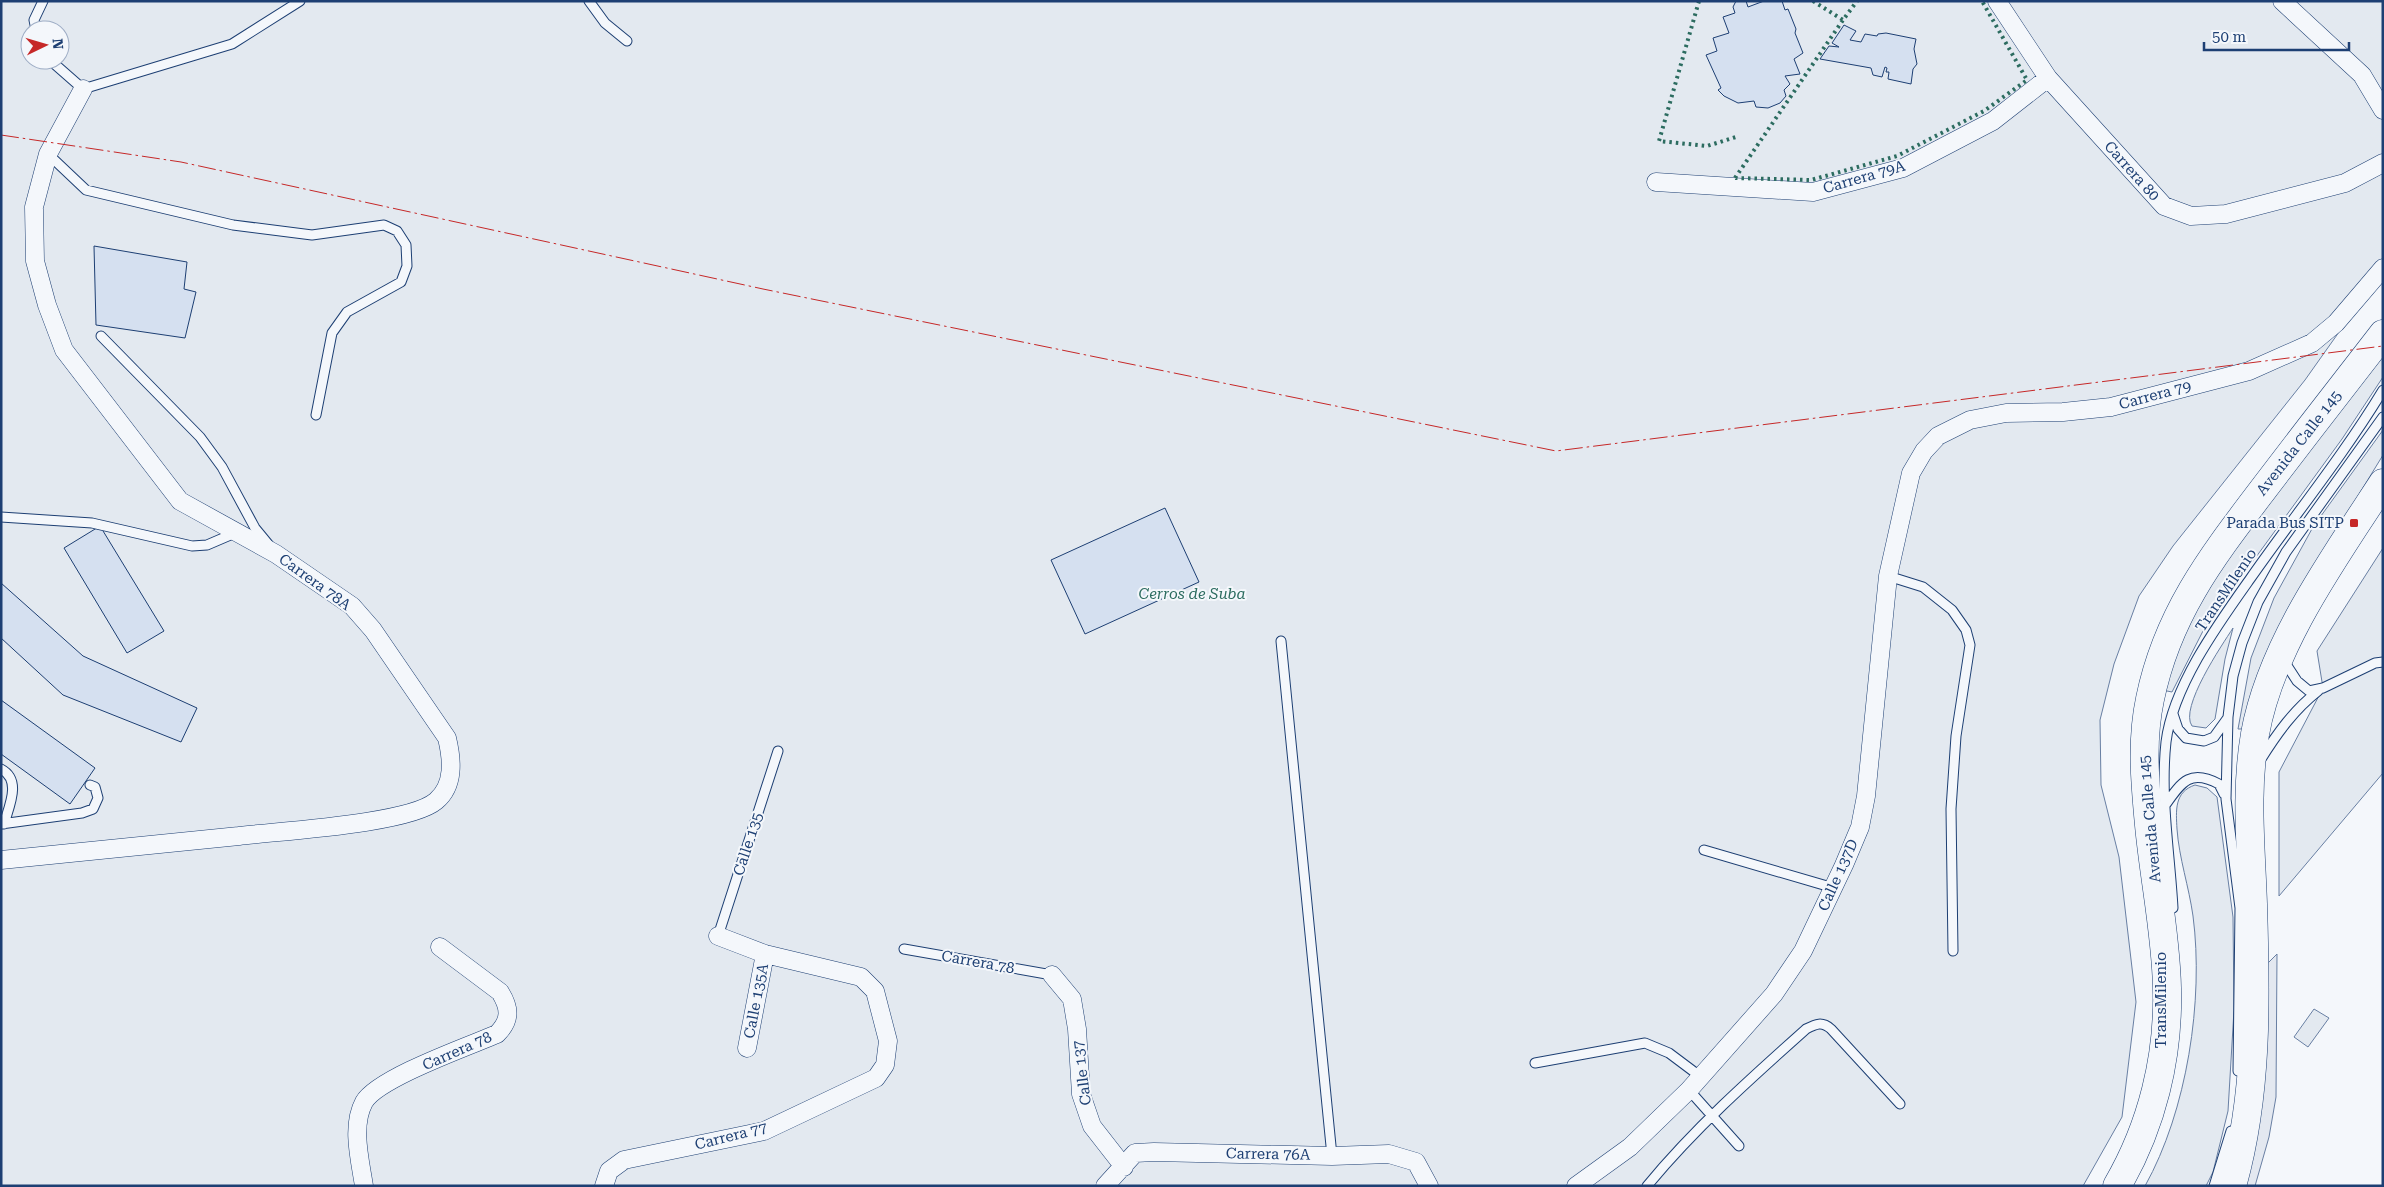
<svg xmlns="http://www.w3.org/2000/svg" width="2384" height="1187" font-family="'Roboto Serif',serif">
	<style>
		.green { fill: #e3e9f0; stroke: #687fa3; fill-rule: evenodd }
		.parking { fill: #e3e8f0; stroke: #687fa3 }
		.building { fill: #d5e0f0; stroke: #1d3f73 }
		.lines { fill: none; stroke-linecap: round; stroke-linejoin: round }
		.service-casing { stroke: #1d3f73; stroke-width: 11 }
		.minor-casing { stroke: #1d3f73; stroke-width: 19 }
		.primary-casing { stroke: #1d3f73; stroke-width: 29 }
		.service { stroke: #f4f7fb; stroke-width: 9 }
		.minor { stroke: #f4f7fb; stroke-width: 18 }
		.primary { stroke: #f4f7fb; stroke-width: 28 }
		.hedge { stroke: #2c6c60; stroke-width: 4; stroke-dasharray: 2.5 4; stroke-linecap: butt }
		.power { stroke: #c62828; stroke-width: 1; stroke-dasharray: 18 4 2.5 4; stroke-linecap: butt }
		.poi-dot { fill: #c62828; stroke: #f4f7fb; stroke-width: 2 }
		.labels { text-anchor: middle; dominant-baseline: central; stroke-width: 4; stroke-linejoin: round; paint-order: stroke }
		.street-label { font-size: 15px; fill: #1d3f73; stroke: #f4f7fb }
		.poi-label { font-size: 15px; fill: #1d3f73; stroke: #f4f7fb; text-anchor: end }
		.park-label { font-size: 15px; font-style: italic; fill: #2c6c60; stroke: #f4f7fb }
	</style>
	<rect width="100%" height="100%" fill="#f4f7fb"/>
	<path class="green" d="M1,1H2383V270L2305,380L2173,546L2139,596L2114,664L2100,720L2101,785L2119,857L2136,1002L2122,1117L2083,1186H1ZM30,30H60V60H30Z
		M2383,352V377L2342,439L2205,627L2172,692L2162,690L2183,631L2211,576Z
		M2383,430V455L2292,604L2263,661L2247,729H2238L2251,658L2274,598L2313,527Z
		M2383,548V773L2279,896V772L2323,688L2317,651Z
		M2233,628L2225,659L2215,719L2206,728L2192,726C2179,708 2222,645 2233,628Z
		M2195,785L2207,788L2217,797L2233,917L2234,1010L2228,1111L2213,1172L2206,1186H2145C2187,1111 2204,1000 2193,916C2189,887 2179,858 2177,829C2176,811 2174,792 2195,785Z
		M2314,1009L2329,1018L2308,1047L2294,1037Z"/>
	<path class="parking" d="M2277,954L2276,1097L2269,1137L2255,1186H2237L2259,972Z"/>
	<path class="building" d="M1736,1H1746L1748,7L1764,1H1782L1785,10L1788,9L1796,29L1795,33L1803,53L1794,59L1800,74L1785,76L1790,84L1784,90L1786,96L1780,103L1768,108L1756,107L1754,101L1738,103L1724,96L1718,90L1721,88L1706,55L1717,51L1713,38L1729,33L1723,17L1735,13L1733,7Z
		M1844,25L1856,31L1850,40L1861,42L1865,34L1877,36L1878,34L1886,33L1916,39L1914,49L1917,64L1913,69L1911,84L1888,79L1889,72H1886L1887,68L1885,67L1882,77L1873,75L1871,68L1820,59L1829,46L1839,47L1832,43Z
		M94,246L187,262L184,289L196,292L185,338L96,325Z
		M1165,508L1199,582L1085,634L1051,560Z
		M100,526L164,631L127,653L64,548Z
		M1,583L83,656L197,708L181,742L63,695L1,638Z
		M1,700L95,768L70,804L1,754Z"/>
	<g class="lines">
		<defs>
			<path id="service" d="M589,1L605,23L627,41
				M36,30L34,20L43,1
				M50,60L83,89L232,44L300,1
				M48,154L86,190L233,225L312,235L384,225L397,231L406,245L407,266L401,282L347,312L332,333L316,415
				M101,336L200,437L222,467L255,528L269,545
				M1,517L92,523L192,546L207,545L235,533
				M1888,576L1923,587L1952,610L1966,630L1970,645L1956,736L1951,809L1953,951
				M1281,641L1332,1156
				M2284,661L2297,681L2309,691L2323,688L2375,663L2383,662
				M2173,714L2178,729L2186,738L2204,741L2214,737L2227,719
				M2261,759C2278,732 2294,710 2318,691
				M1,769C22,780 9,806 4,824
				M2166,804C2182,781 2191,769 2219,784L2224,794
				M1,824L82,813L93,809L98,798L95,787L90,785
				M1704,850L1834,888
				M2173,908C2170,854 2160,797 2166,742C2173,686 2218,624 2250,579C2294,516 2343,456 2383,390
				M718,936L778,751
				M904,949L1052,975
				M1535,1063L1645,1043L1669,1053L1701,1077
				M2238,1071L2240,908L2226,799L2228,717L2233,676L2242,643L2258,602L2286,552L2383,417
				M1689,1090L1739,1146
				M1647,1186C1695,1128 1750,1079 1806,1029C1816,1024 1822,1021 1831,1029L1900,1104
				M2214,1186L2231,1131"/>
			<path id="minor" d="M1997,1L2048,78L2164,206L2191,216L2226,214L2345,183L2383,163
				M2282,1L2362,75L2383,110
				M1656,182L1813,192L1903,168L1993,121L2048,78
				M1,860C81,852 160,844 239,836C279,831 409,824 436,801C455,785 452,759 447,738L373,630L352,606L276,554L180,501L64,350L47,305L35,261L34,207L48,154L83,89
				M1052,975L1072,999L1077,1029L1081,1094L1092,1126L1124,1167
				M747,1048L765,954
				M364,1186C360,1160 351,1126 364,1102C378,1078 469,1046 497,1034C511,1020 510,1008 500,992L440,947
				M604,1186L609,1171L624,1160L764,1131L876,1078L885,1065L888,1041L875,991L861,977L765,954L718,936
				M1105,1186L1135,1153L1154,1152L1332,1156L1389,1154L1416,1162L1429,1186
				M1576,1186L1630,1147L1689,1090L1774,994L1803,951L1844,865L1860,827L1866,796L1888,576L1911,473L1924,451L1938,436L1970,420L2006,413L2063,412L2111,407L2249,371L2312,343L2336,323L2383,268"/>
			<path id="primary" d="M2117,1186C2152,1126 2169,1057 2167,988C2166,934 2154,879 2149,825C2145,783 2141,741 2150,699C2168,611 2215,553 2268,483C2306,433 2344,384 2383,334
				M2232,1186C2258,1095 2256,998 2253,904C2251,846 2245,792 2255,734C2271,645 2334,558 2383,483"/>
		</defs>
		<use href="#service" class="service-casing"/>
		<use href="#minor" class="minor-casing"/>
		<use href="#primary" class="primary-casing"/>
		<use href="#service" class="service"/>
		<use href="#minor" class="minor"/>
		<use href="#primary" class="primary"/>
		<path class="hedge" d="M1699,1L1659,141L1707,146L1736,137
			M1813,1L1843,20L1857,1
			M1735,178L1811,180L1897,156L1984,111L2027,80L1982,1
			M1735,178L1843,20"/>
		<path class="power" d="M1,135L181,162L763,289L1556,451L2383,346"/>
	</g>
	<rect class="poi-dot" x="2349" y="518" width="10" height="10" rx="2.5"/>
	<g class="labels">
		<g class="street-label">
			<text transform="translate(2132 171) rotate(48)">Carrera 80</text>
			<text transform="translate(1864 177) rotate(-16)">Carrera 79A</text>
			<text transform="translate(2155 395) rotate(-15)">Carrera 79</text>
			<text transform="translate(2299 443) rotate(-52)">Avenida Calle 145</text>
			<text transform="translate(315 582) rotate(36)">Carrera 78A</text>
			<text transform="translate(2226 590) rotate(-56)">TransMilenio</text>
			<text transform="translate(2150 819) rotate(-95)">Avenida Calle 145</text>
			<text transform="translate(748 844) rotate(-72)">Calle 135</text>
			<text transform="translate(1838 875) rotate(-66)">Calle 137D</text>
			<text transform="translate(978 962) rotate(10)">Carrera 78</text>
			<text transform="translate(2161 1000) rotate(-90)">TransMilenio</text>
			<text transform="translate(756 1001) rotate(-79)">Calle 135A</text>
			<text transform="translate(457 1051) rotate(-24)">Carrera 78</text>
			<text transform="translate(1082 1073) rotate(-97)">Calle 137</text>
			<text transform="translate(731 1136) rotate(-14)">Carrera 77</text>
			<text transform="translate(1268 1154) rotate(1)">Carrera 76A</text>
		</g>
		<g class="poi-label">
			<text x="2344" y="523">Parada Bus SITP</text>
		</g>
		<g class="park-label">
			<text x="1192" y="594">Cerros de Suba</text>
		</g>
	</g>
	<rect width="2384" height="1187" fill="none" stroke="#1d3f73" stroke-width="5"/>
	<g transform="translate(45 45) rotate(85)"><circle r="24" fill="#f4f7fb" stroke="#9eadc5"/>
	<path d="M0-4L9 19L0 12L-9 19Z" fill="#c62828"/>
	<text y="-8" font-size="14" font-weight="bold" text-anchor="middle" fill="#1d3f73">N</text>
	</g>
	<path d="M2204 42v8h145v-8" fill="none" stroke="#1d3f73" stroke-width="2.5"/>
	<text x="2212" y="42" font-size="15" fill="#1d3f73" stroke="#f4f7fb" stroke-width="4" paint-order="stroke">50 m</text>
</svg>
